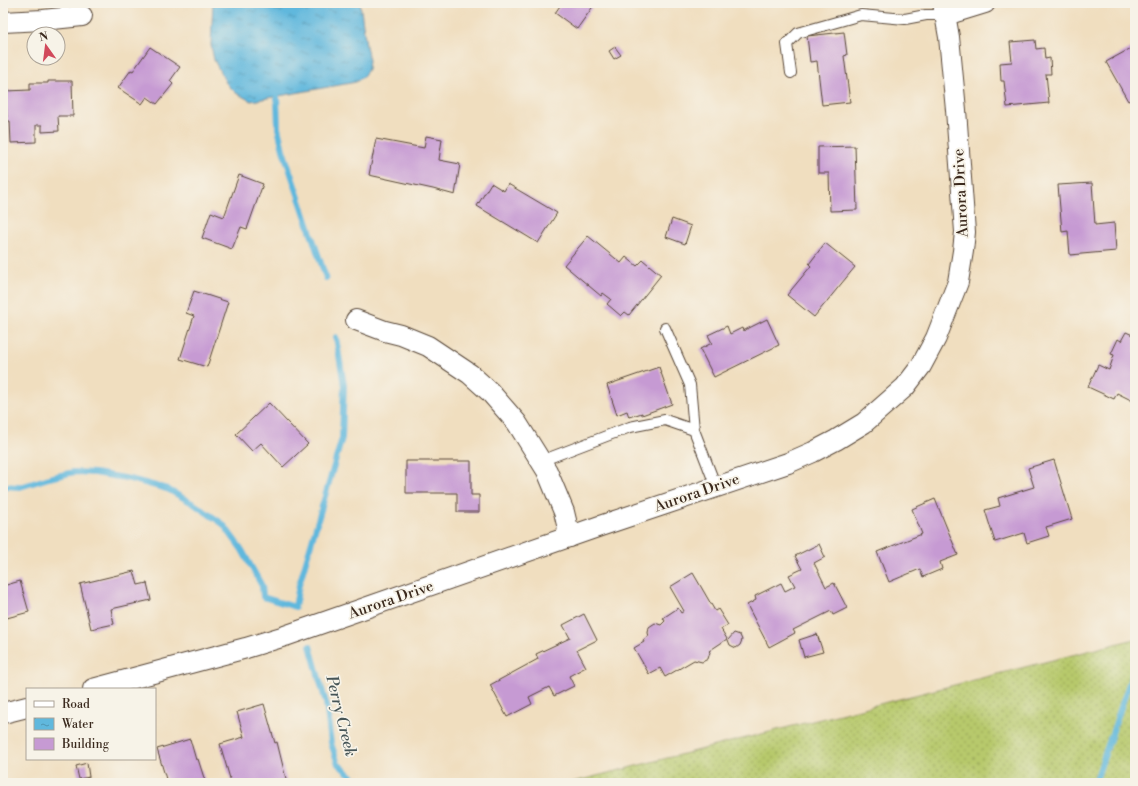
<svg xmlns="http://www.w3.org/2000/svg" width="1138" height="786" font-family="'Libre Bodoni',serif">
	<style>
		.grass { fill: url(#grass-dots); stroke: #797a45 }
		.water { fill: url(#water-ripples); stroke: #4e717e }
		.lines { fill: none; stroke-linecap: round; stroke-linejoin: round }
		.stream { stroke: #60b8dd; stroke-width: 6 }
		.building { fill: #c69ad3 }
		.service-casing { stroke: #564536; stroke-width: 12 }
		.minor-casing { stroke: #564536; stroke-width: 22 }
		.service { stroke: #fff; stroke-width: 10 }
		.minor { stroke: #fff; stroke-width: 20 }
		.labels { text-anchor: middle; dominant-baseline: central; stroke-width: 3.5; stroke-linejoin: round; paint-order: stroke }
		.street-label { font-size: 15px; fill: #3b2a1e; stroke: #f7f3e8 }
		.water-label { font-size: 16px; font-style: italic; fill: #465557; stroke: #f7f3e8 }
	</style>
	<defs>
		<pattern id="grass-dots" width="8" height="8" patternUnits="userSpaceOnUse"><rect width="8" height="8" fill="#b7c96c"/><path d="M2 2h.1M6 6h.1" fill="none" stroke="#96a358" stroke-width="1.8" stroke-linecap="round"/></pattern>
		<pattern id="water-ripples" width="26" height="14" patternUnits="userSpaceOnUse"><rect width="26" height="14" fill="#60b8dd"/><path d="M2 4q2-2 4 0t4 0M15 11q2-2 4 0t4 0" fill="none" stroke="#5096b3"/></pattern>
	</defs>
	<rect width="100%" height="100%" fill="#f7f3e8"/>
	<filter id="ink" filterUnits="userSpaceOnUse"><feTurbulence type="fractalNoise" baseFrequency=".025" numOctaves="2"/><feDisplacementMap in="SourceGraphic" scale="8" xChannelSelector="R" yChannelSelector="G"/><feConvolveMatrix kernelMatrix="1 2 1 2 8 2 1 2 1" color-interpolation-filters="sRGB"/></filter>
	<filter id="wash" filterUnits="userSpaceOnUse"><feTurbulence type="fractalNoise" baseFrequency=".012" numOctaves="4" result="noise"/><feDisplacementMap in="SourceGraphic" scale="16" xChannelSelector="R" yChannelSelector="G"/><feGaussianBlur stdDeviation="0.9" result="paint"/><feColorMatrix in="noise" values="0 0 0 0 0 0 0 0 0 0 0 0 0 0 0 0 0 1.4 0 .05"/><feComposite in="paint" operator="in"/></filter>
	<g filter="url(#wash)">
		<rect width="100%" height="100%" fill="#f0debf"/>
		<path class="grass" d="M1135,639V783H569Z"/>
		<path class="water" d="M213,3H360L366,46L369,60L368,69L364,76L356,82L251,101L236,93L226,83L214,60L211,45Z"/>
		<g class="lines">
			<path class="stream" d="M277,96L278,128L283,150L326,278
				M3,486L20,487L49,478L74,472L95,473L130,479L167,489L194,504L223,524L242,550L262,586L263,597L295,607L299,585L342,438L344,385L336,337
				M310,646L326,703L331,743L338,764L360,783
				M1095,783L1135,666"/>
		</g>
		<g id="blocks">
			<path class="building" d="M562,3H591L594,5L577,29L555,13Z
				M844,32L847,55L844,56L850,102L822,105L817,61L810,62L807,36Z
				M1035,40L1036,49L1044,48L1045,59L1050,58L1051,74H1046L1049,103L1007,107L1004,81H1001L1000,63L1012,62L1010,42Z
				M1135,46V98L1128,101L1106,62Z
				M150,47L180,67L170,81L173,84L157,104L147,97L142,104L118,88L131,70L133,71Z
				M615,47L621,55L614,59L609,51Z
				M48,81H72L73,116H58L59,131L42,132V125H36V142L11,143L10,121H7L6,91L30,90V83H48Z
				M426,136L442,139L439,160L460,164L455,195L433,189L369,175L376,139L424,148Z
				M855,146L857,210L830,211L829,173H818V147Z
				M239,175L263,184L247,229L241,227L232,249L202,238L211,212L224,217Z
				M491,183L504,191L508,184L557,213L538,243L477,206Z
				M1092,183L1095,225L1114,223L1116,251L1070,255L1068,231L1062,232L1058,185Z
				M672,219L691,226L685,244L666,237Z
				M588,236L621,263L626,257L637,266L643,260L661,275L629,315L625,312L621,316L607,304L611,299L603,293L601,296L564,265Z
				M825,243L855,267L814,317L787,295L811,266L809,264Z
				M194,291L228,302L207,367L180,359L194,316L186,313Z
				M767,319L779,345L714,377L700,349L712,343L708,335L727,326L730,334L742,328L743,331Z
				M1126,332L1135,336V402L1117,393L1114,399L1088,387L1098,365L1109,370L1114,355L1111,354L1118,339L1121,341Z
				M659,367L672,404L642,415V413L629,417L627,411L617,415L607,385Z
				M269,403L308,444L283,467L261,443L252,451L236,434Z
				M1054,460L1072,519L1046,527L1049,536L1027,543L1024,533L995,542L985,510L1000,506L998,498L1034,487L1028,468Z
				M406,461H471V495H479V512H457V493H406Z
				M935,499L958,555L940,562L942,569L923,577L920,569L889,582L877,552L922,534L912,509Z
				M819,544L825,557L814,563L826,587L834,583L847,608L833,615L831,611L793,630L795,633L769,647L747,605L756,600L755,596L781,583L785,591L795,586L789,575L802,569L795,556Z
				M134,571L138,585L147,583L151,600L111,609L114,624L91,629L80,584Z
				M693,573L715,611L718,609L728,625L721,629L727,639L709,651L710,652L708,659L702,662L694,660L665,677L660,668L649,674L634,648L644,642L643,640L649,636L648,633L649,627L655,623L661,625L665,621L663,618L678,608L681,613L684,611L670,587Z
				M20,581L29,612L3,619V586Z
				M584,614L597,640L577,650L586,667L569,676L574,686L554,696L549,687L529,697L532,704L507,717L490,685L538,659L536,654L570,638L563,625Z
				M734,633L740,635L742,640L740,645L736,648L730,645L728,640Z
				M817,634L823,652L804,657L799,640Z
				M264,704L275,743L277,742L287,783H233V781L231,782L220,744L244,737L237,712Z
				M190,739L196,760L198,759L205,781L203,783H153L166,779L157,749Z
				M87,763L89,777L79,779L76,766Z"/>
		</g>
	</g>
	<g filter="url(#ink)">
		<use href="#blocks" fill-opacity="0" stroke="#564536" stroke-width="1"/>
		<g class="lines">
			<defs>
				<path id="service" d="M791,73L787,44L798,33L861,15L905,19L926,15H946
					M665,328L690,385L694,430
					M541,461L630,427L665,420L694,430L716,487"/>
				<path id="minor" d="M946,15L985,3
					M3,22L43,20L82,16
					M356,320L385,331L401,335L428,346L470,374L490,392L517,423L547,471L564,512L570,537
					M93,689L246,648L285,636L600,526L788,463L813,452L836,440L864,423L905,387L921,366L936,338L958,282L963,251L965,232L956,110L949,37L943,3
					M3,713L27,707"/>
			</defs>
			<use href="#service" class="service-casing"/>
			<use href="#minor" class="minor-casing"/>
			<use href="#service" class="service"/>
			<use href="#minor" class="minor"/>
		</g>
	</g>
	<g class="labels">
		<g class="street-label">
			<text transform="translate(961 193) rotate(-93)">Aurora Drive</text>
			<text transform="translate(697 493) rotate(-19)">Aurora Drive</text>
			<text transform="translate(391 600) rotate(-19)">Aurora Drive</text>
		</g>
		<g class="water-label">
			<text transform="translate(341 716) rotate(76)">Perry Creek</text>
		</g>
	</g>
	<rect width="1138" height="786" fill="none" stroke="#f7f3e8" stroke-width="16"/>
	<rect x="26" y="688" width="130" height="72" fill="#f7f3e8" stroke="#aca397"/>
	<rect x="34" y="701" width="20" height="6" fill="#ffffff" stroke="#aca397"/>
	<text x="62" y="708" font-size="12" fill="#3b2a1e">Road</text>
	<rect x="34" y="718" width="20" height="12" fill="url(#water-ripples)" stroke="#aca397"/>
	<text x="62" y="728" font-size="12" fill="#3b2a1e">Water</text>
	<rect x="34" y="738" width="20" height="12" fill="#c69ad3" stroke="#aca397"/>
	<text x="62" y="748" font-size="12" fill="#3b2a1e">Building</text>
	<g transform="translate(46 46) rotate(346)"><circle r="19" fill="#f7f3e8" stroke="#aca397"/>
	<path d="M0-3L7 15L0 10L-7 15Z" fill="#d1495b"/>
	<text y="-6" font-size="11" font-weight="bold" text-anchor="middle" fill="#3b2a1e">N</text>
	</g>
</svg>
